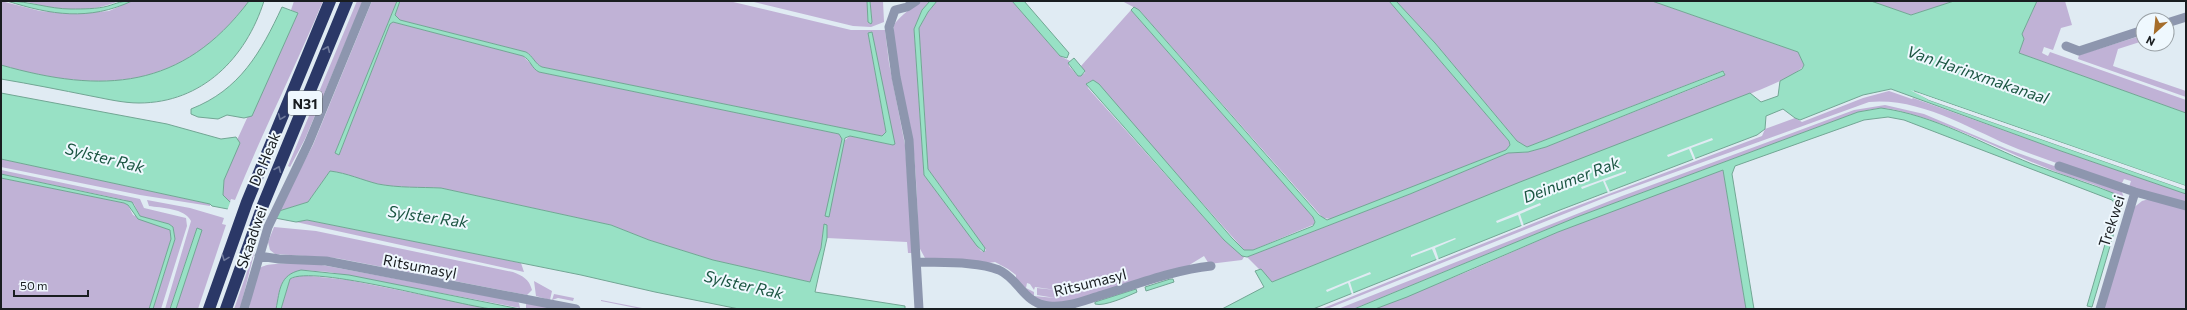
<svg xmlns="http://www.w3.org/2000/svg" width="2187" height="310" font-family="Commissioner,sans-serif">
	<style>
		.green { fill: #c0b2d6; fill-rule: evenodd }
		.water { fill: #98e1c5; stroke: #72a694 }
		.pier { fill: #e0ebf3 }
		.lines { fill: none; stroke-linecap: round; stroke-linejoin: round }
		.street { stroke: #8d96ae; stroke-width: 9 }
		.highway { stroke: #2b3867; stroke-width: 12 }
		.oneway { stroke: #707b9c }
		.labels { text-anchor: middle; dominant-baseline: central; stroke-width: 4; stroke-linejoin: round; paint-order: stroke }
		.shield { fill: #eff8fe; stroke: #595f63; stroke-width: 1 }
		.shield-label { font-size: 14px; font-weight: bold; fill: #191d20 }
		.street-label { font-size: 15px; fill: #191d20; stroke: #eff8fe }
		.water-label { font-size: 16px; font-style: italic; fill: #1b5542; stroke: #eff8fe }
	</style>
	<rect width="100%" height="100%" fill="#e0ebf3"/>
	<path class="green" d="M1,1L40,11L72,14L109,11L132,1H249C182,90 103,94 1,65Z
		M24,1H119C88,14 55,10 24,1Z
		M294,1H323C295,68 262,133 235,200L231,199L230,202L223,195L224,180L239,143L237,140L248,116L252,115L298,13L291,10Z
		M357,1H363L305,139L290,167L288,166Z
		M372,1H397L335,153L339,155L390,24L393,22L523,56L539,72L839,134L844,141L850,136L893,145L872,32L868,33L886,133L882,136L542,67C535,64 533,56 526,52L400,20L395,15L400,1H729L851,30H885L889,63L905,145L913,253H908L907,242L827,238V228L824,224L821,248L810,282L713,260L649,240L611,225L441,188C420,187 399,188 379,184C362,181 347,173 330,171L308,202L279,211L286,195L313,145Z
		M750,1H867L868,22H872L870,1H883L884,22L871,27L853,26Z
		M919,1H930L922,10L914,29L924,175L981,251L984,252L986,250L928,169L919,28L928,12L937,1H1012L1060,56L1070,61L1069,66L1078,76L1085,73L1081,66L1131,10L1313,217L1315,224L1253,250H1244L1093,80L1087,83L1088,88L1224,240L1244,257L1242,260L1209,264L1204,256L1186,267L1078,300L1059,303L1037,301L1029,295L1016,281V275L1008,269L995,262L982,264L925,258L919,247C917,207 917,165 910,125C906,102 889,47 894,26C895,20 913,7 919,1ZM1027,283L1030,284L1034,290L1035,287L1056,290L1037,288V295L1055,298L1034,296V292L1026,288Z
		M1122,1H1389L1509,141L1510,145L1506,150L1331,219L1323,218L1139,10Z
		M1396,1H1652L1798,52L1804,65C1798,77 1740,97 1724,104L1272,282L1247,257L1410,194L1508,153L1528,152L1546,147L1714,80L1722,76L1725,73L1722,71L1527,147L1517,141L1435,43Z
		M1871,1H1954L1911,15Z
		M2037,1H2065L2072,25L2061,28L2053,50L2044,47L2042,53L2048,56L2050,52L2186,100V113L2019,53L2024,39L2022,34Z
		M2143,35V41L2118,49L2113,66L2186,91V97L2078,59L2079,55Z
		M1889,91L1912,99L1913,98L2061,151L2186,194V203L2129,187L2131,181L2124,179L2121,185C2087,173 2052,162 2018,149C1971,130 1921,97 1869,102L1609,196L1327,309H1321L1561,212L1762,136L1765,129L1795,118L1802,122L1863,98Z
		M1885,105L1924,114L2007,149L2121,190L2125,200L2121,201C2114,189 2082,181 2067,176C2009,155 1952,122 1891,109C1880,107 1869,110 1858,112L1577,217L1356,308L1338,309L1622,196L1854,110Z
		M1,159L210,204V206L140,195L1,167Z
		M1,170L140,199L144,208L186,218L187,226L161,309H153L175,239L173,227L169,224L140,216L134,204L125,200L1,174Z
		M1723,170L1746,309H1375L1469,271L1558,232L1654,195Z
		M1,178L124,203L128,205L133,215L170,230L171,239L149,309H1Z
		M2149,199L2186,209V309H2103L2132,209L2142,201Z
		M147,200L190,208L224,218L222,224L226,225L198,309H176L197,228L170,309H165L191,221C185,208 161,208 149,206Z
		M307,220L521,263L524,272L296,222Z
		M274,227L316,231L513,272C523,276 529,279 532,290L527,295L336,258L275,254L270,250L268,242Z
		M256,246L240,309H234Z
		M311,263L516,301L519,303L520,308L329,272L301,270L283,281L276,309H249C251,299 254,277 259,269C265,261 301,264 311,263Z
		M301,275L348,280L493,309H281L290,279Z
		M534,281L552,291L550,300L536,296Z
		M554,294L574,298L573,301L558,298L552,300Z
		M601,300L642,308L641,309L601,301Z
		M526,303L557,309H529L526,308Z"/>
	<path class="water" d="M7,1C29,1 49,9 71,9C83,9 97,9 108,6C117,3 122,1 132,1C89,21 51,15 7,1Z
		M249,1H264C246,58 202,103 139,103C123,103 107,99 91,96C61,90 31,84 1,79V65C103,94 182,90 249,1Z
		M397,1H400L395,15L400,20L526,52C533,56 535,64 542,67L882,136L886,132L868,33L872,32L895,144L893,145L850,136L845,138L829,217L825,216L842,139L839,134L539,72C531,68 531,60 523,56L393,22L390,24L339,155L335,153Z
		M867,1H870L872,22L871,24L868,22Z
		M930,1H937L928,12L919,28L928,169L985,248L984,252L977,246L924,175L914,29L922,10Z
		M1012,1H1024L1069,53L1067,58L1060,56Z
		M1389,1H1396L1435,43L1517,141L1527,147L1723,71L1725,75L1546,147L1528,152L1508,153L1410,194L1247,257L1242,256L1224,240L1086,84L1093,80L1099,84L1232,238L1244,250H1253L1313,226L1315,222L1313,217L1131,10L1134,7L1139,10L1319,215L1327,220L1506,150L1510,145L1509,141Z
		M1652,1H1871L1911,15L1954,1H2037L2022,34L2024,39L2019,53L2186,113V186L1914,91L1929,100L2186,190V194L2061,151L1891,89L1863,95L1800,120L1795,118L1783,109L1766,116L1765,129L1757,135L1560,210L1313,309H1222L1264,287L1255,271L1261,269L1272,282L1520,182L1750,93L1761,102L1778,96L1780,81L1802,69L1804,65L1798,52Z
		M282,7L298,13L252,116L244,118L227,115L218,119L198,117L191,114V109C240,90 261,52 282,7Z
		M1074,58L1085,71L1081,76H1078L1068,63Z
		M1,93L167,124L221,139L236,137L240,143L224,180L223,195L230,202L279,211L308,202L330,171C347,173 362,180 378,184C399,188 420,187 441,188L611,225L649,240L713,260L810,282L821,248L824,224L827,225V238L815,292L905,306V309H739L655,292L581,275L307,220L296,222L212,206L210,204L1,159Z
		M1881,108C1934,115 1983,144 2032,164C2061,175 2090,183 2118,195L2121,201V209L2092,307L2087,306L2115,210V204L2112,200L1904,120L1888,117L1864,120L1735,166L1732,174L1754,309H1746L1723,170L1558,232L1407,297L1375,309H1354L1577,217L1858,112Z
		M1,174L132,202L140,216L169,224L173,227L175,239L153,309H149L171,239L170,230L138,219L128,205L124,203L1,178Z
		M197,228L202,230L176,309H170Z
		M301,270L349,275L520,309C510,309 501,310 492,309C457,305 312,264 290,279L281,309H276C280,290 279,275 301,270Z
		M1170,279H1173L1174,282L1146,291L1145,287Z
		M1136,289L1137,292C1128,296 1104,307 1095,304V302Z"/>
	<path class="pier" d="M1910,90L2186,186V190L1929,100Z
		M1712,138L1713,140L1691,148L1696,160L1694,161L1689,149L1668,157L1667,155Z
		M1626,171V173L1605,181L1610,192L1608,193L1603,181L1582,189L1581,187Z
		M231,200L279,209L276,220L227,211Z
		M1540,203L1541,205L1520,214L1524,226L1522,227L1518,215L1497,223L1496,221Z
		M1455,238L1456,239L1435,248L1439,260L1437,261L1432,249L1411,257V255Z
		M1370,272L1371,274L1350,282L1354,295H1352L1348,283L1327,292L1326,290Z"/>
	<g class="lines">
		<path class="street" d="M916,1L907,7L895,10L889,27L896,77L909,140L919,309
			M2167,23L2186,17
			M2066,46L2079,51L2143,30
			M2059,166L2135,192L2186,206
			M259,256L279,259L326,261L576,309
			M917,262C941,263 977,261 999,270C1019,279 1024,304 1049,306C1067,308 1085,300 1102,295C1138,284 1174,270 1211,266
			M244,309L268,227L309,142L367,1
			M2100,309L2135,192"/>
		<path class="highway" d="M209,309L247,202L330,1
			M226,309L263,205L347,1"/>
	</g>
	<defs><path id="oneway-chevron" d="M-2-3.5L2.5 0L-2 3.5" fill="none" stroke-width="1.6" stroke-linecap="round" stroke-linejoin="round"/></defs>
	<g class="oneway">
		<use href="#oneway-chevron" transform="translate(327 49) rotate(-67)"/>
		<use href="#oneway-chevron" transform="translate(281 117) rotate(112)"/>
		<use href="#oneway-chevron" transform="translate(278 169) rotate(-67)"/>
		<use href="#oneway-chevron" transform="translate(225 258) rotate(111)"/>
	</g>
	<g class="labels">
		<rect class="shield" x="288" y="91" width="34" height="24" rx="3"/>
		<g class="shield-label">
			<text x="305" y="103">N31</text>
		</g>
		<g class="street-label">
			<text transform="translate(264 159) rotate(-67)">De Heak</text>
			<text transform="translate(2111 221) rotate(-72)">Trekwei</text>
			<text transform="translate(251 237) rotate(-71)">Skaadwei</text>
			<text transform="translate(420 266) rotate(11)">Ritsumasyl</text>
			<text transform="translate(1090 282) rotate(-14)">Ritsumasyl</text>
		</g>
		<g class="water-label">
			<text transform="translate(1978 74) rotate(19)">Van Harinxmakanaal</text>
			<text transform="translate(105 157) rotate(14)">Sylster Rak</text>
			<text transform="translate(1571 179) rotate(-21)">Deinumer Rak</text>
			<text transform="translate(428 216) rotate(8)">Sylster Rak</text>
			<text transform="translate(744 284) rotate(13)">Sylster Rak</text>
		</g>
	</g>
	<rect width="2187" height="310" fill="none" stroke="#191d20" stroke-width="4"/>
	<g transform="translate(2155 32) rotate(207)"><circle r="19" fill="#eff8fe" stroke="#99a0a5"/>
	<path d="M0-3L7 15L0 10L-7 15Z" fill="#a56d2b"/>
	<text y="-6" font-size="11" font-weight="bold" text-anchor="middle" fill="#191d20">N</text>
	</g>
	<path d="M14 290v6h74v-6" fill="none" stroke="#191d20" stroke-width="2"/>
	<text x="20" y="290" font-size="12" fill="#191d20" stroke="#eff8fe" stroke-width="3" paint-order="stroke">50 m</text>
</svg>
